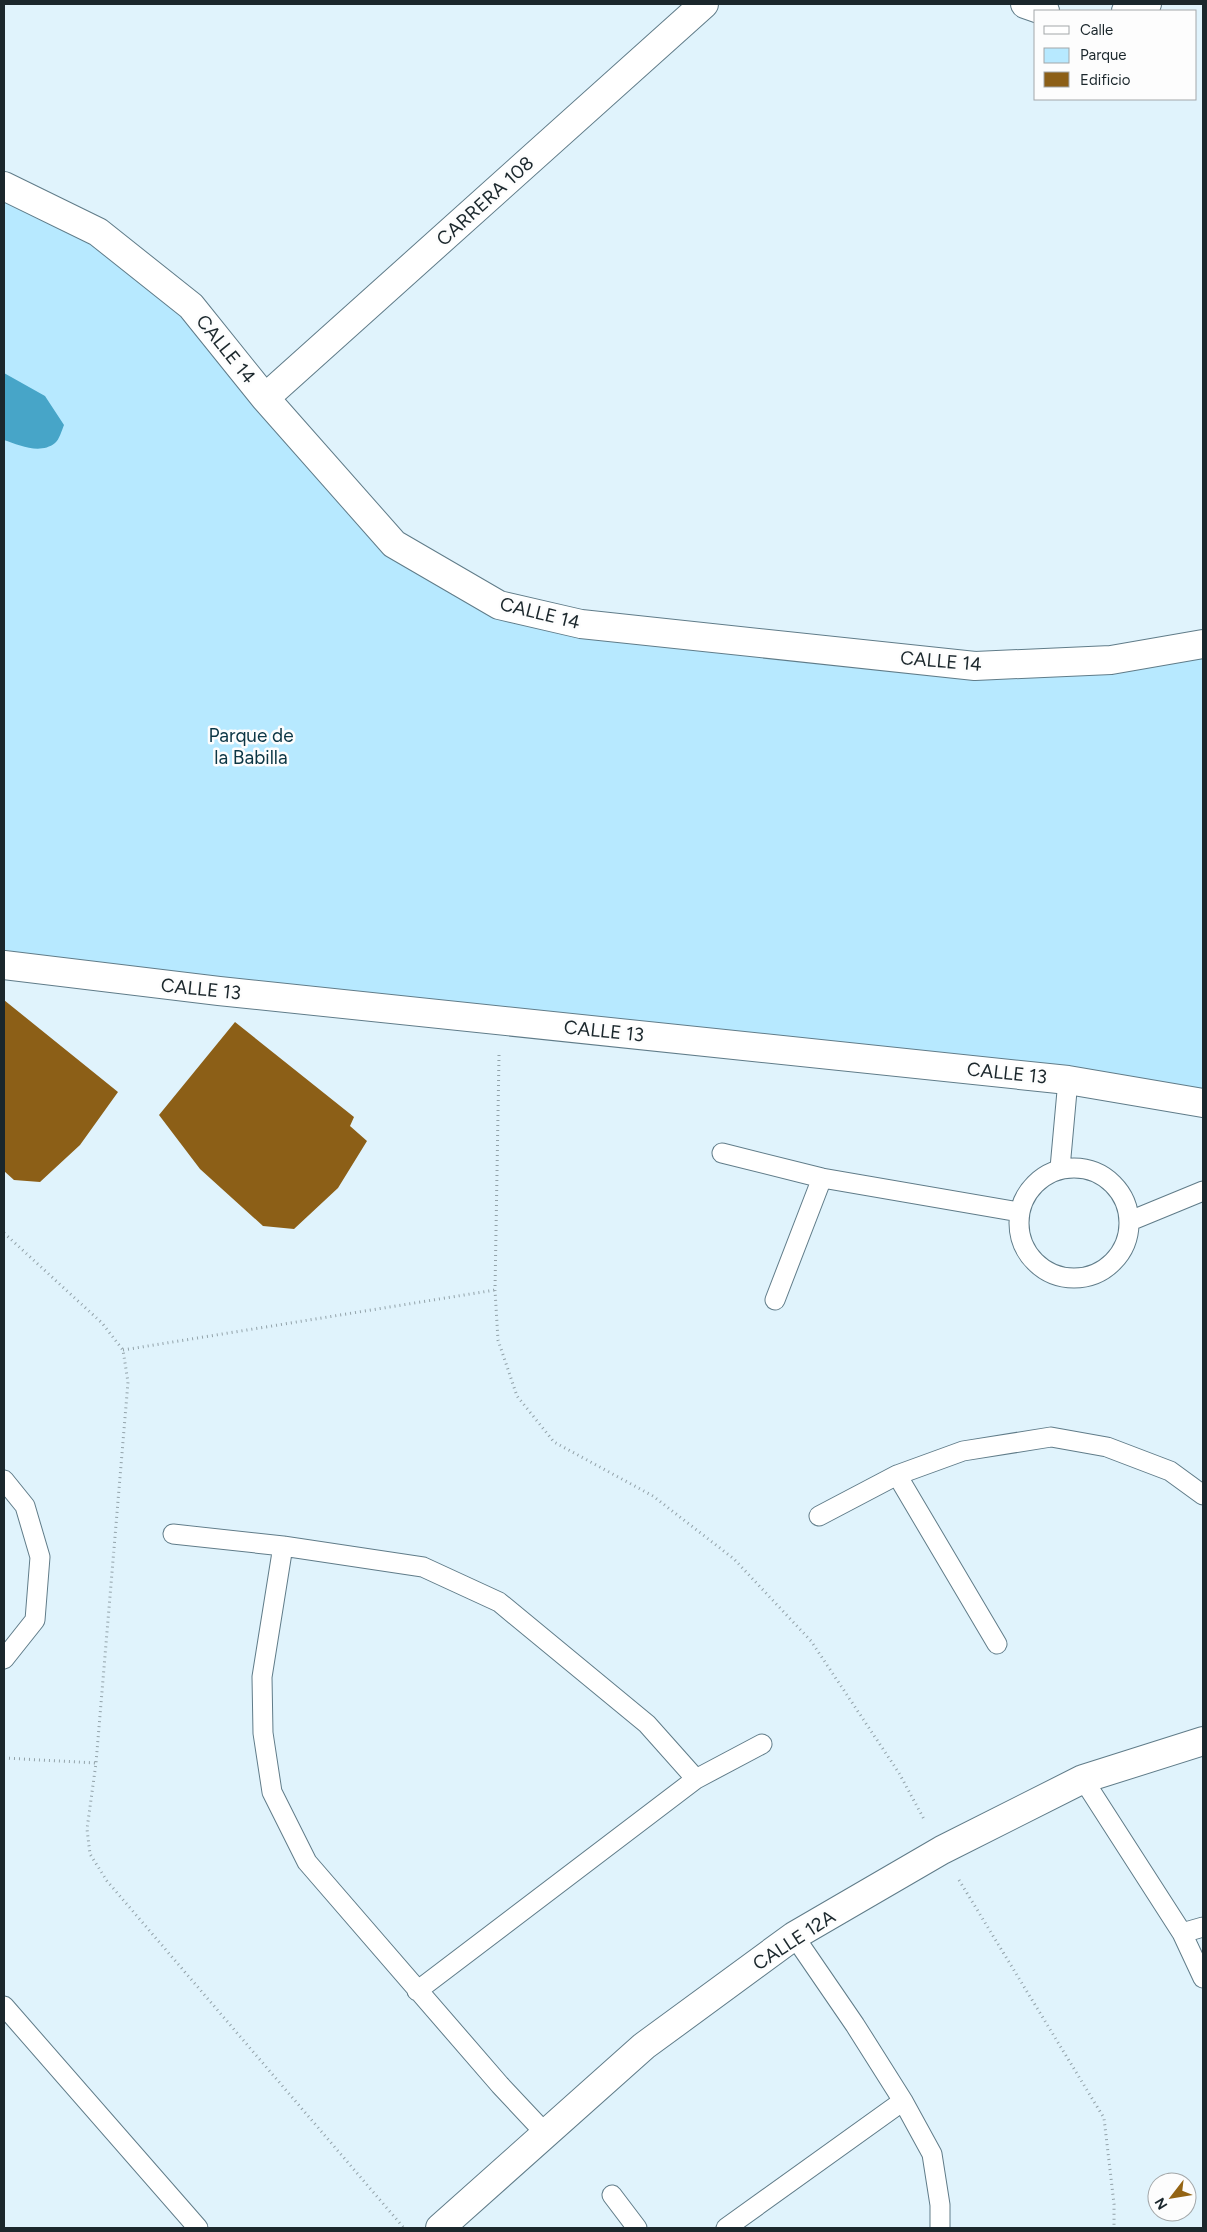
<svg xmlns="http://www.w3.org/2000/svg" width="1207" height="2232" font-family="Figtree,sans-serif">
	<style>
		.green { fill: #b7e9ff }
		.water { fill: #47a5c8 }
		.building { fill: #8c5f17 }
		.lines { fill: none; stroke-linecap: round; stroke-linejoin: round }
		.service-casing { stroke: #607c89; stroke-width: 21 }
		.minor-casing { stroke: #607c89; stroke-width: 30 }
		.path { stroke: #92a2a9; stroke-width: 3; stroke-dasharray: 1 4; stroke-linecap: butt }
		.service { stroke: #fff; stroke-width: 19 }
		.minor { stroke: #fff; stroke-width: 28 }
		.labels { text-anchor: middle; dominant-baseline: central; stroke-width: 5; stroke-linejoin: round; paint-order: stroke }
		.street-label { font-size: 19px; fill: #1b272c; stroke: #fdfdfd }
		.park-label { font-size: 19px; fill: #0b3645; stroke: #fdfdfd }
	</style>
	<rect width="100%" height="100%" fill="#e0f3fc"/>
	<path class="green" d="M4,186L191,306L394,544L499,605L975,666L1203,644V1103L4,965Z"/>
	<path class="water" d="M4,373L45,396L64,425C62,430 59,440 55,443C40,455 19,445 4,440Z"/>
	<path class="building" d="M4,1000L118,1092L80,1145L40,1182L14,1180L4,1171Z
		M235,1022L354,1117L350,1126L367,1141L338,1188L294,1229L263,1226L200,1169L159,1115Z"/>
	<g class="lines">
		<defs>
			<path id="service" d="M722,1153L822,1178L1019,1212
				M1060,1168L1068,1080
				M1019 1223a55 55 0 1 1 110 0a55 55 0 1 1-110 0Z
				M1130,1221L1203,1191
				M775,1300L822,1178
				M897,1475L997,1644
				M4,1480L25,1506L40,1557L35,1620L4,1659
				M819,1516L897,1475L963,1451L1051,1437L1107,1447L1170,1471L1203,1495
				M173,1534L283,1546L423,1567L499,1602L647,1724L696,1779
				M283,1546L262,1677L263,1733L272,1792L307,1862L500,2085L545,2133
				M1083,1779L1182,1933L1203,1978
				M1182,1933L1203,1927
				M794,1936L855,2025L903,2101L932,2154L940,2205V2228
				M417,1991L696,1779L762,1744
				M4,2006L198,2228
				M612,2195L637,2228
				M726,2228L903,2101"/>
			<path id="minor" d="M1025,4L1045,11
				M1126,11L1147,4
				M4,186L98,232L191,306L265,398L394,544L499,605L581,624L975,666L1111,660L1203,644
				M265,398L704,4
				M4,965L219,991L1068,1080L1203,1103
				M440,2228L644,2046L794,1936L942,1850L1083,1779L1203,1741"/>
		</defs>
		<use href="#service" class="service-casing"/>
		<use href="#minor" class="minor-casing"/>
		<path class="path" d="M499,1055L495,1290L498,1340L517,1396L554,1442L653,1496L734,1559L811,1641L899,1773L925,1821
			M4,1233L102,1323L123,1350L128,1382L96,1763L87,1829L90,1854L107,1881L404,2228
			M123,1350L495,1290
			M4,1758L96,1763
			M959,1880L1104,2118L1114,2204V2228"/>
		<use href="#service" class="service"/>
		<use href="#minor" class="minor"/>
	</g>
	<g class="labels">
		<g class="street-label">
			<text transform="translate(485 201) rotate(-42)">CARRERA 108</text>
			<text transform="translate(226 349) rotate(51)">CALLE 14</text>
			<text transform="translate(540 613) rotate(14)">CALLE 14</text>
			<text transform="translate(941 661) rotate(5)">CALLE 14</text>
			<text transform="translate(201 989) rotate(6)">CALLE 13</text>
			<text transform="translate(604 1031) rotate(6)">CALLE 13</text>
			<text transform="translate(1007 1073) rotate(6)">CALLE 13</text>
			<text transform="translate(794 1940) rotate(-33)">CALLE 12A</text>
		</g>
		<g class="park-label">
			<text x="251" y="735">Parque de<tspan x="251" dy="22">la Babilla</tspan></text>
		</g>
	</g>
	<rect width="1207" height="2232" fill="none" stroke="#1b272c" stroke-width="10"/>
	<rect x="1034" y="10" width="162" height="90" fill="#fdfdfd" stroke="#a3a7a9"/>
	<rect x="1044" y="26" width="25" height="8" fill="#ffffff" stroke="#a3a7a9"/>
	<text x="1080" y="35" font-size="15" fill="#1b272c">Calle</text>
	<rect x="1044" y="48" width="25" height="15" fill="#b7e9ff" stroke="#a3a7a9"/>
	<text x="1080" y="60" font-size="15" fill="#1b272c">Parque</text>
	<rect x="1044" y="72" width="25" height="15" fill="#8c5f17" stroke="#a3a7a9"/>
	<text x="1080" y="85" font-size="15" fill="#1b272c">Edificio</text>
	<g transform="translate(1172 2197) rotate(239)"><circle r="24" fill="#fdfdfd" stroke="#a3a7a9"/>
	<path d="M0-4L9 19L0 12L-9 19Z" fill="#946414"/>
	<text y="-8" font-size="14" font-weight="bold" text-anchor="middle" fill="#1b272c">N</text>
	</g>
</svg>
